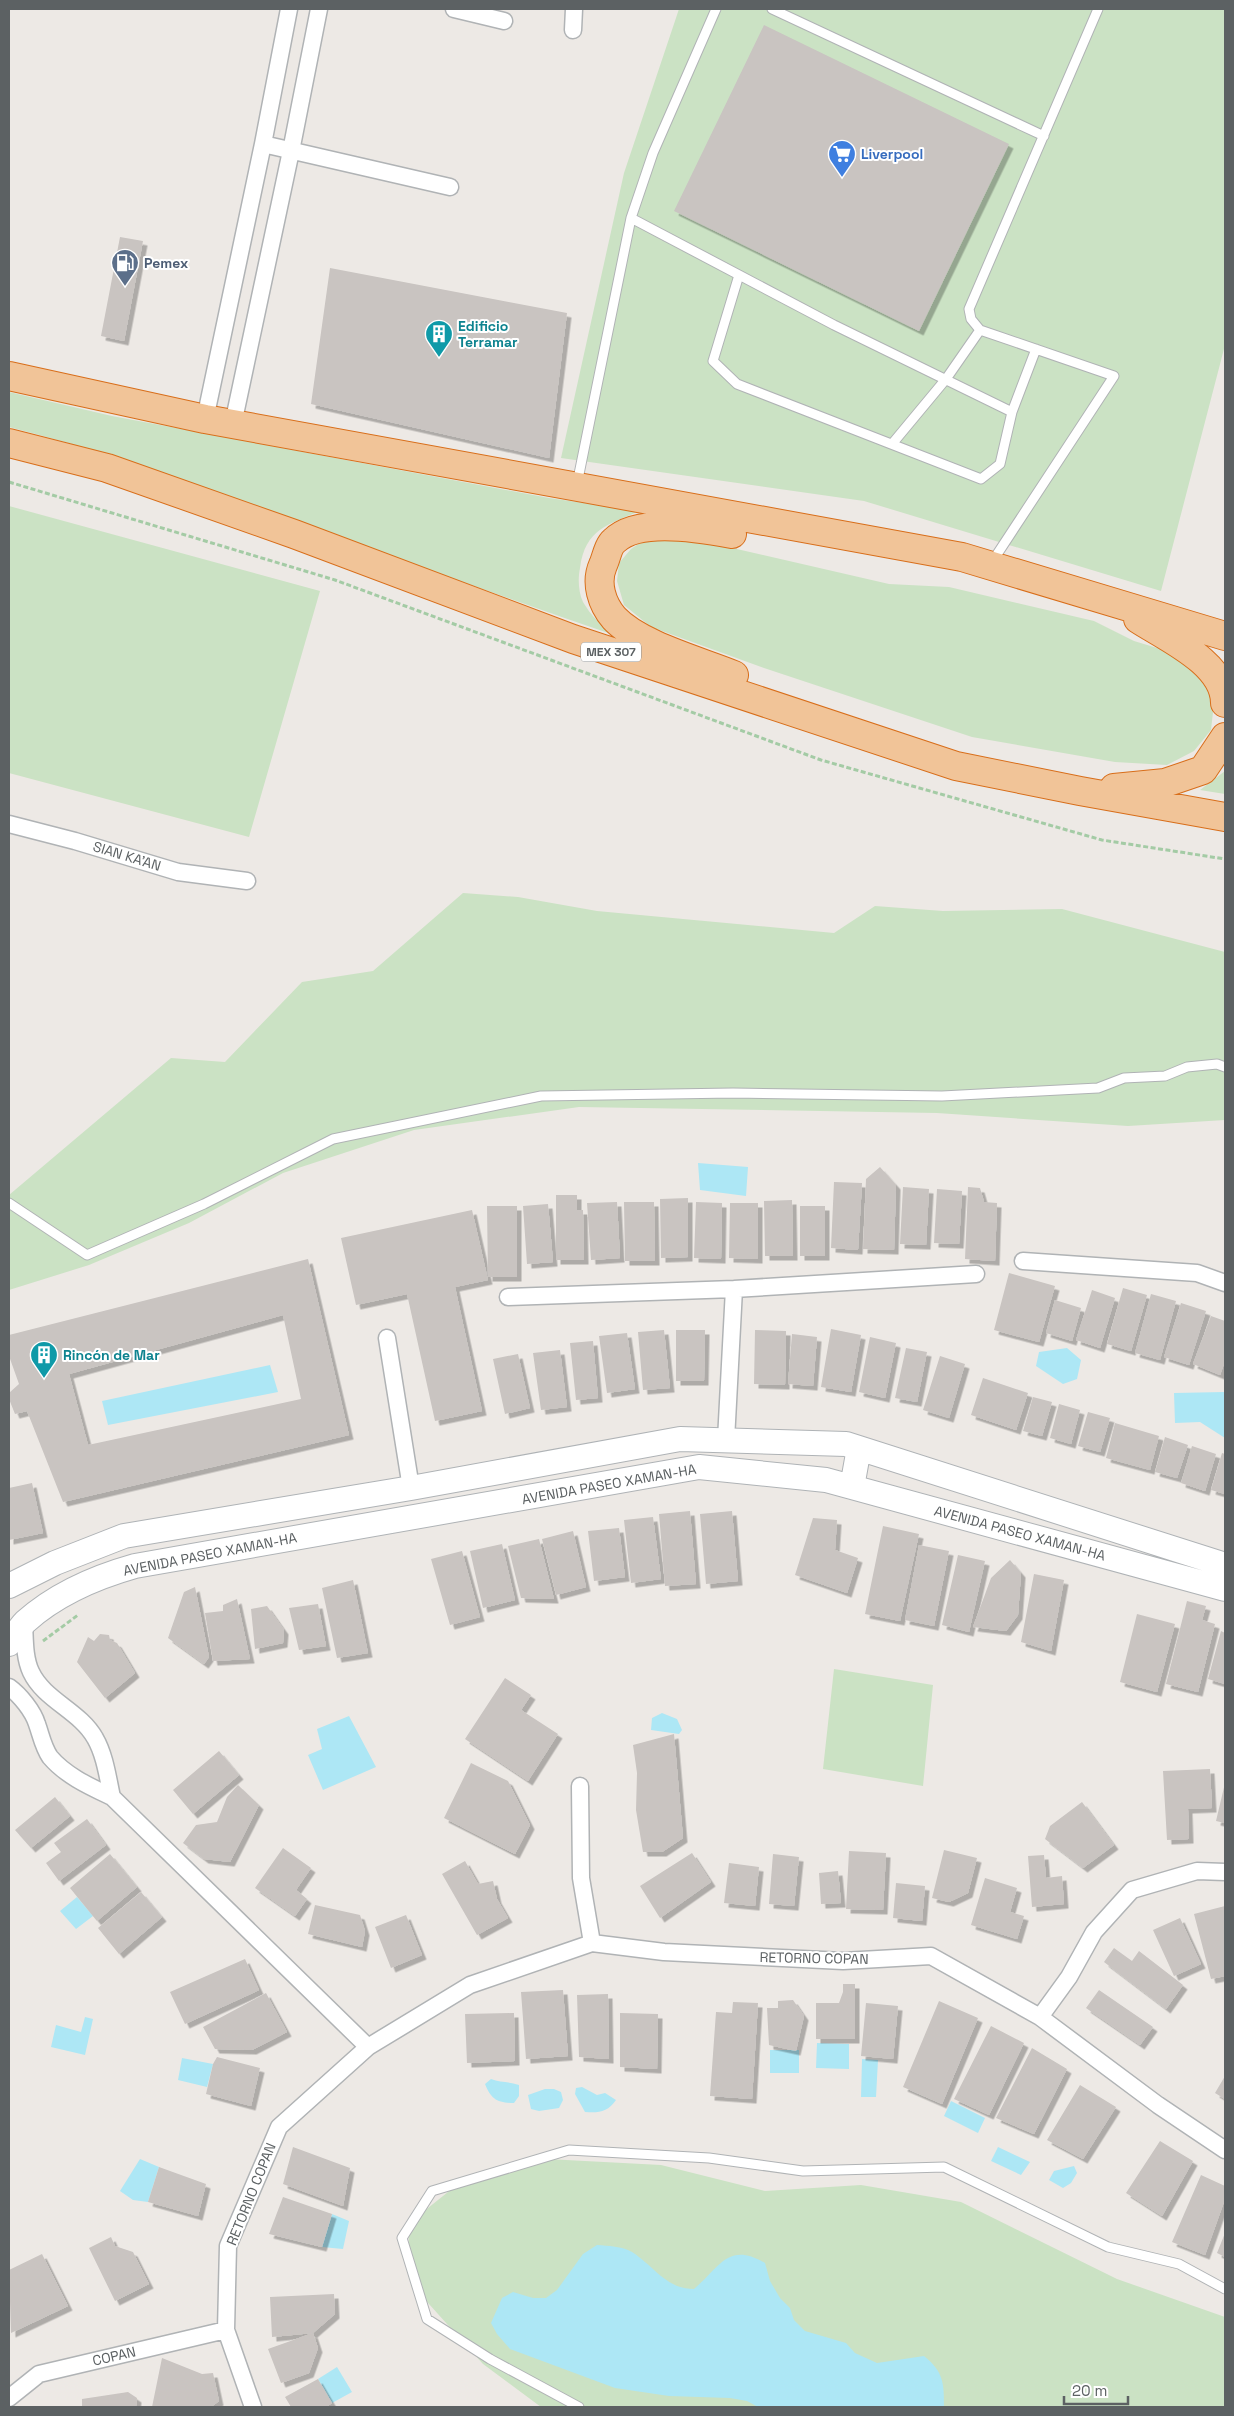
<svg xmlns="http://www.w3.org/2000/svg" width="1234" height="2416" font-family="'Space Grotesk',sans-serif">
	<style>
		.green { fill: #cbe2c4 }
		.water { fill: #ade7f5 }
		.building { fill: #c9c4c1; fill-rule: evenodd; filter: url(#shadow) }
		.lines { fill: none; stroke-linecap: round; stroke-linejoin: round }
		.lane-casing { stroke: #b0b3b5; stroke-width: 11 }
		.street-casing { stroke: #b0b3b5; stroke-width: 19 }
		.secondary-casing { stroke: #afb3b6; stroke-width: 26 }
		.highway-casing { stroke: #d86e1a; stroke-width: 30 }
		.path { stroke: #a4cba5; stroke-width: 3; stroke-dasharray: 5 2.5; stroke-linecap: butt }
		.lane { stroke: #fff; stroke-width: 9 }
		.street { stroke: #fff; stroke-width: 16 }
		.secondary { stroke: #fff; stroke-width: 24 }
		.highway { stroke: #f1c498; stroke-width: 28 }
		.labels { text-anchor: middle; dominant-baseline: central; stroke-width: 4; stroke-linejoin: round; paint-order: stroke }
		.shield { fill: #fff; stroke: #8d9092; stroke-width: 1 }
		.shield-label { font-size: 12px; font-weight: bold; fill: #5c6163 }
		.shop-label { font-size: 14px; font-weight: bold; fill: #366cbe; stroke: #fff; text-anchor: start }
		.service-label { font-size: 14px; font-weight: bold; fill: #4e5e75; stroke: #fff; text-anchor: start }
		.culture-label { font-size: 14px; font-weight: bold; fill: #0d838f; stroke: #fff; text-anchor: start }
		.street-label { font-size: 14px; fill: #5c6163; stroke: #fff }
	</style>
	<defs>
		<filter id="shadow"><feDropShadow dx="4.5" dy="4.5" stdDeviation="0" flood-color="#0004"/></filter>
	</defs>
	<rect width="100%" height="100%" fill="#ede9e5"/>
	<path class="green" d="M679,9H1225V345L1161,591L864,501L561,458L624,173Z
		M9,392L112,416L549,498L640,511C609,524 585,529 580,568C578,578 578,591 583,602C586,607 592,616 597,620C603,625 611,627 614,635C520,603 426,569 332,534C226,494 119,455 9,427Z
		M9,506L320,591L249,837L9,773Z
		M661,539L702,541L889,584L949,587L1094,621L1134,641L1167,651L1199,674L1214,703L1211,730L1194,751L1167,765L1115,762L972,737L764,668L651,627L624,605L617,581L619,563L631,549L643,541Z
		M1225,771V794L1200,790Z
		M463,893L518,897L597,911L834,933L875,906L943,911L1062,909L1225,952V1120L1128,1126L937,1113L579,1107L414,1130L283,1173L189,1223L89,1265L9,1290V1195L171,1058L225,1062L302,982L373,971Z
		M834,1669L933,1685L923,1786L823,1769Z
		M547,2159L661,2165L765,2191L861,2185L961,2202L1117,2279L1225,2317V2407H541L483,2364L411,2284L408,2224L468,2176Z"/>
	<path class="water" d="M698,1163L748,1167L746,1196L700,1190Z
		M1067,1348L1081,1360L1077,1379L1063,1384L1036,1366L1039,1352Z
		M270,1365L278,1392L108,1425L102,1401Z
		M1225,1392V1438L1200,1422L1175,1423L1174,1393Z
		M662,1713L677,1719L682,1730L679,1734L651,1730L652,1718Z
		M349,1716L376,1767L323,1790L308,1755L322,1749L317,1729Z
		M77,1897L93,1916L76,1929L60,1911Z
		M85,2017L93,2019L85,2055L51,2047L56,2025L81,2032Z
		M817,2043L849,2044V2069L816,2068Z
		M770,2050H799V2073H770Z
		M182,2058L213,2064L207,2087L178,2080Z
		M862,2059L878,2060L876,2097H861Z
		M491,2079C500,2083 509,2081 519,2085V2096L514,2103C497,2103 491,2099 485,2084Z
		M582,2087L597,2095L605,2093L616,2100C608,2112 599,2113 585,2112L575,2094L576,2088Z
		M545,2089H554L561,2092L563,2100L559,2108L539,2111L531,2109L528,2095Z
		M951,2101L985,2118L978,2133L944,2116Z
		M998,2147L1030,2162L1021,2175L991,2161Z
		M140,2159L159,2167L148,2202L133,2200L120,2191Z
		M1074,2166L1077,2173L1071,2183L1063,2188L1049,2180L1054,2171Z
		M332,2214L349,2221L343,2249L322,2247Z
		M597,2245C608,2246 622,2246 632,2252C654,2266 666,2289 694,2289C720,2267 728,2241 765,2263L770,2281L780,2298L790,2308L794,2320L805,2331L846,2343L855,2353L877,2363L924,2356C944,2372 944,2384 944,2407H758L747,2401L730,2398L669,2396L615,2388L510,2349L497,2334L491,2323L502,2298L513,2292L533,2298H546L557,2290L583,2254Z
		M337,2367L352,2392L332,2403L318,2379Z"/>
	<path class="building" d="M764,25L1009,144L919,331L674,211Z
		M120,237L143,241L124,341L101,336Z
		M330,268L567,313L549,458L311,404Z
		M880,1167L896,1185L894,1250L863,1249L866,1179Z
		M834,1182L862,1183L858,1250L831,1248Z
		M903,1187L929,1189L926,1245L900,1244Z
		M968,1187L980,1188L984,1202L997,1203L995,1261L965,1259Z
		M937,1189L962,1191L959,1244L934,1243Z
		M556,1195H577V1210H583L584,1260H556Z
		M688,1198V1257L661,1258L660,1199Z
		M792,1200L793,1256H765L764,1201Z
		M617,1202L620,1258L591,1260L587,1203Z
		M624,1202H654L655,1261H625Z
		M696,1202L722,1203L721,1259L694,1258Z
		M730,1203H758V1259L729,1258Z
		M548,1204L553,1262L527,1264L523,1206Z
		M487,1206H517V1277H488Z
		M800,1206H825V1256H800Z
		M472,1210L488,1280L455,1287L482,1411L435,1421L407,1294L356,1305L341,1238Z
		M308,1259L349,1435L63,1502L27,1411L15,1414L9,1399V1393L19,1384L9,1356V1335ZM283,1315L301,1399L88,1445L69,1374Z
		M1009,1273L1055,1286L1039,1342L994,1330Z
		M1123,1288L1147,1295L1131,1351L1107,1344Z
		M1092,1290L1115,1298L1100,1348L1076,1340Z
		M1151,1294L1176,1301L1160,1360L1135,1353Z
		M1055,1300L1081,1308L1072,1341L1046,1333Z
		M1181,1303L1206,1311L1189,1365L1164,1357Z
		M1211,1316L1225,1321V1361L1220,1375L1193,1364Z
		M831,1329L861,1335L851,1392L821,1387Z
		M664,1330L670,1388L643,1390L638,1332Z
		M676,1330H705L704,1381H676Z
		M755,1330L786,1331L785,1385L754,1384Z
		M627,1333L635,1389L607,1393L599,1336Z
		M792,1334L817,1337L813,1386L788,1384Z
		M870,1337L896,1343L885,1398L859,1392Z
		M593,1341L598,1398L576,1400L570,1343Z
		M906,1348L927,1352L917,1402L895,1398Z
		M560,1350L567,1407L541,1410L533,1353Z
		M518,1354L530,1408L505,1414L493,1359Z
		M940,1356L965,1364L949,1418L923,1410Z
		M983,1378L1028,1393L1016,1430L971,1415Z
		M1033,1397L1052,1402L1042,1436L1023,1431Z
		M1059,1404L1080,1410L1071,1444L1050,1438Z
		M1088,1412L1110,1418L1100,1452L1078,1446Z
		M1115,1423L1159,1436L1150,1470L1106,1458Z
		M1165,1437L1188,1445L1177,1478L1155,1472Z
		M1192,1446L1216,1454L1205,1491L1181,1483Z
		M1222,1453L1225,1454V1494L1211,1490Z
		M32,1483L43,1533L9,1540V1488Z
		M690,1511L696,1584L665,1586L659,1514Z
		M732,1511L738,1581L706,1584L700,1514Z
		M653,1517L661,1579L631,1583L624,1520Z
		M813,1518L837,1520L835,1550L858,1558L847,1593L795,1575Z
		M883,1526L919,1534L900,1621L865,1614Z
		M619,1528L625,1577L594,1581L588,1531Z
		M573,1531L586,1587L556,1595L542,1539Z
		M539,1539L554,1599L521,1598L508,1546Z
		M502,1544L515,1600L483,1608L470,1551Z
		M919,1545L949,1551L934,1626L905,1620Z
		M462,1551L480,1617L450,1625L431,1559Z
		M958,1555L985,1561L969,1632L942,1625Z
		M1010,1560L1021,1573L1018,1615L1006,1631L973,1627L991,1578Z
		M1034,1574L1064,1580L1051,1651L1021,1642Z
		M353,1580L368,1653L337,1658L322,1588Z
		M195,1587L209,1657L204,1664L168,1638L184,1592Z
		M237,1599L250,1659L213,1661L205,1613L223,1611V1605Z
		M1187,1601L1206,1606L1202,1620L1215,1624L1198,1692L1166,1684Z
		M318,1604L326,1646L299,1650L289,1608Z
		M267,1606L284,1630L283,1643L255,1649L251,1609Z
		M1137,1614L1175,1624L1157,1692L1120,1682Z
		M1221,1631L1225,1633V1684L1208,1679Z
		M100,1634L109,1635L110,1640L117,1643L135,1673L105,1698L77,1662L88,1637L94,1641Z
		M505,1678L531,1695L521,1710L558,1734L528,1781L465,1739Z
		M674,1734L683,1838L662,1852H643L636,1810L637,1773L633,1745Z
		M219,1751L239,1775L193,1814L173,1790Z
		M471,1763L508,1781L530,1825L515,1854L444,1818Z
		M1210,1769L1212,1808L1188,1809L1189,1839L1167,1840L1163,1771Z
		M1225,1783V1823L1216,1821Z
		M238,1785L259,1805L230,1862L204,1859L183,1843L196,1825L217,1822L227,1797Z
		M55,1797L70,1816L31,1848L15,1830Z
		M1082,1802L1114,1845L1083,1868L1045,1839L1050,1826Z
		M87,1819L106,1845L59,1881L46,1863L61,1852L54,1843Z
		M283,1848L311,1868L296,1890L307,1899L295,1916L255,1888Z
		M944,1850L977,1858L968,1893L949,1902L932,1898Z
		M849,1851L886,1853L883,1910L846,1909Z
		M692,1853L711,1882L660,1918L640,1886Z
		M110,1854L137,1887L97,1921L70,1888Z
		M773,1854L799,1857L794,1906L769,1904Z
		M1044,1855L1046,1878L1062,1876L1064,1904L1032,1907L1028,1856Z
		M465,1861L478,1884L493,1881L497,1899L508,1918L477,1935L442,1874Z
		M729,1863L759,1867L755,1906L724,1903Z
		M838,1871L841,1903L821,1904L819,1873Z
		M985,1878L1017,1888L1010,1912L1024,1916L1017,1939L971,1925Z
		M896,1883L925,1886L922,1921L893,1918Z
		M141,1892L162,1917L119,1954L98,1928Z
		M315,1905L360,1915L365,1931L362,1947L308,1934Z
		M1225,1906V1976L1211,1979L1194,1914Z
		M406,1915L422,1955L391,1968L375,1927Z
		M1180,1918L1201,1964L1174,1976L1153,1930Z
		M1114,1948L1132,1961L1139,1951L1183,1985L1166,2009L1104,1962Z
		M245,1959L259,1990L185,2024L170,1992Z
		M843,1984H855V2039H816V2003H839L843,1992Z
		M563,1990L568,2056L526,2059L521,1992Z
		M1099,1990L1153,2027L1140,2045L1086,2008Z
		M266,1993L287,2032L252,2050L215,2049L203,2027Z
		M608,1994L609,2059L579,2057L577,1995Z
		M793,2000L804,2016L796,2051L769,2045L767,2008H778V2001Z
		M939,2001L978,2018L942,2104L903,2087Z
		M733,2002L758,2003L752,2099L710,2096L716,2012L732,2013Z
		M866,2003L898,2006L893,2059L861,2056Z
		M514,2013L515,2061L467,2063L465,2014Z
		M620,2013L658,2014L657,2069L620,2067Z
		M991,2026L1024,2043L989,2115L954,2099Z
		M1032,2048L1067,2069L1034,2134L996,2118Z
		M217,2057L260,2068L251,2106L206,2094L213,2064Z
		M1225,2076V2099L1215,2093Z
		M1080,2085L1116,2107L1083,2159L1047,2140Z
		M1160,2141L1193,2161L1162,2216L1126,2193Z
		M293,2147L350,2168L343,2206L283,2184Z
		M159,2167L206,2184L198,2216L148,2202Z
		M1201,2175L1225,2186V2199L1205,2255L1172,2242Z
		M283,2197L332,2214L322,2247L269,2234Z
		M1225,2233V2257L1217,2253Z
		M111,2237L115,2246L133,2252L149,2284L115,2301L89,2248Z
		M42,2254L68,2306L11,2333L9,2270Z
		M334,2294L335,2314L313,2333L272,2337L270,2297Z
		M313,2333L318,2348L309,2373L281,2383L268,2349Z
		M162,2358L202,2374L213,2373L219,2401L211,2407H152Z
		M318,2379L332,2403L326,2407H291L285,2397Z
		M128,2392L137,2398L136,2407H82V2399Z"/>
	<g class="lines">
		<defs>
			<path id="lane" d="M772,9L1044,136
				M631,218L834,325L1012,412L1036,349
				M739,275L713,361L737,384L981,479L1000,464L1012,412
				M892,444L946,379L980,330
				M577,484L631,218L653,153L716,9
				M992,562L1114,376L980,330L971,319L969,309L1098,9
				M9,1203L87,1255L204,1204L333,1139L541,1096L733,1093L942,1096L1098,1088L1124,1078L1165,1076L1187,1067L1217,1064L1225,1067
				M579,2407L490,2359L427,2319L402,2238L432,2191L569,2150L709,2158L803,2171L944,2167L1108,2247L1179,2264L1225,2289"/>
			<path id="street" d="M454,9L504,21
				M573,30L574,9
				M263,144L450,187
				M205,419L263,144L289,9
				M233,424L291,151L319,9
				M9,824L75,841L178,872L247,881
				M1023,1261L1197,1273L1225,1283
				M508,1297L734,1289L976,1274
				M387,1338L411,1488
				M726,1440L734,1289
				M24,1623C25,1639 24,1657 31,1672C44,1700 80,1711 95,1738C105,1755 108,1779 112,1797
				M9,1687C20,1695 33,1711 37,1724C41,1735 43,1747 50,1757C66,1776 91,1787 112,1797L368,2047
				M580,1786L581,1878L592,1943
				M1040,2017L1069,1977L1094,1932L1132,1890L1197,1871L1225,1872
				M9,2398L39,2374L226,2330
				M253,2407L226,2330L228,2246L279,2127L368,2047L470,1985L592,1943L664,1952L843,1961L931,1956L1040,2017L1158,2105L1225,2150"/>
			<path id="secondary" d="M852,1487L859,1448
				M9,1586L55,1563L124,1536L411,1488L680,1439L846,1444L1225,1565
				M9,1644C14,1637 19,1628 25,1622C56,1594 96,1577 135,1566L699,1467L826,1480L1225,1589"/>
			<path id="highway" d="M9,376L205,419L962,557L1225,636
				M9,443L107,468L294,534L573,639L956,766L1080,791L1225,817
				M732,534C701,528 638,517 614,541C608,546 606,559 603,565C595,583 602,604 614,618C639,645 700,661 734,675
				M1138,619C1167,638 1225,663 1225,703
				M1114,788L1165,783L1203,770L1225,737"/>
		</defs>
		<use href="#lane" class="lane-casing"/>
		<use href="#street" class="street-casing"/>
		<use href="#secondary" class="secondary-casing"/>
		<use href="#highway" class="highway-casing"/>
		<path class="path" d="M9,482L335,580L821,760L1102,840L1225,859
			M43,1641L78,1615"/>
		<use href="#lane" class="lane"/>
		<use href="#street" class="street"/>
		<use href="#secondary" class="secondary"/>
		<use href="#highway" class="highway"/>
	</g>
	<defs>
		<symbol id="supermarket-pin" viewBox="-11 -11 22 30"><path d="M0 17L-7.5 6A9.5 9.5 0 1 1 7.5 6Z" fill="#3f7fe0" stroke="#fff"/><path d="M-6-5.5h2.5l.6 2H6L4.5 2H-2.5L-4.4-4H-6ZM-1.5 3.2a1.3 1.3 0 1 0 .1 0ZM3 3.2a1.3 1.3 0 1 0 .1 0Z" fill="#fff"/></symbol>
		<symbol id="fuel-pin" viewBox="-11 -11 22 30"><path d="M0 17L-7.5 6A9.5 9.5 0 1 1 7.5 6Z" fill="#5c6f8a" stroke="#fff"/><path d="M-5.5-6h7V0h2V4h1.3V-2.5L3-4.5l.8-.8L6-3V5H2.5V1h-1V6h-7ZM-4.2-4.7v3.2H.2V-4.7Z" fill="#fff"/></symbol>
		<symbol id="building-pin" viewBox="-11 -11 22 30"><path d="M0 17L-7.5 6A9.5 9.5 0 1 1 7.5 6Z" fill="#0f9aa8" stroke="#fff"/><path d="M-4-6H4V6H1V3H-1V6H-4ZM-2.5-4.3h1.7v1.8h-1.7ZM.8-4.3h1.7v1.8H.8ZM-2.5-1h1.7V.8h-1.7ZM.8-1h1.7V.8H.8Z" fill="#fff"/></symbol>
	</defs>
	<g fill-rule="evenodd">
		<use href="#supermarket-pin" x="826" y="138" width="32" height="43"/>
		<use href="#fuel-pin" x="109" y="247" width="32" height="43"/>
		<use href="#building-pin" x="423" y="318" width="32" height="43"/>
		<use href="#building-pin" x="28" y="1339" width="32" height="43"/>
	</g>
	<g class="labels">
		<rect class="shield" x="581" y="642.5" width="60" height="19" rx="4"/>
		<g class="shield-label">
			<text x="611" y="652">MEX 307</text>
		</g>
		<g class="shop-label">
			<text x="861" y="154">Liverpool</text>
		</g>
		<g class="service-label">
			<text x="144" y="263">Pemex</text>
		</g>
		<g class="culture-label">
			<text x="458" y="326">Edificio<tspan x="458" dy="16">Terramar</tspan></text>
			<text x="63" y="1355">Rincón de Mar</text>
		</g>
		<g class="street-label">
			<text transform="translate(127 856) rotate(17)">SIAN KA'AN</text>
			<text transform="translate(609 1484) rotate(-10)">AVENIDA PASEO XAMAN-HA</text>
			<text transform="translate(1020 1533) rotate(15)">AVENIDA PASEO XAMAN-HA</text>
			<text transform="translate(210 1554) rotate(-11)">AVENIDA PASEO XAMAN-HA</text>
			<text transform="translate(814 1958) rotate(1)">RETORNO COPAN</text>
			<text transform="translate(251 2194) rotate(-68)">RETORNO COPAN</text>
			<text transform="translate(114 2356) rotate(-13)">COPAN</text>
		</g>
	</g>
	<rect width="1234" height="2416" fill="none" stroke="#5c6163" stroke-width="20"/>
	<path d="M1064 2396v8h64v-8" fill="none" stroke="#5c6163" stroke-width="2.5"/>
	<text x="1072" y="2396" font-size="15" fill="#5c6163" stroke="#ffffff" stroke-width="4" paint-order="stroke">20 m</text>
</svg>
